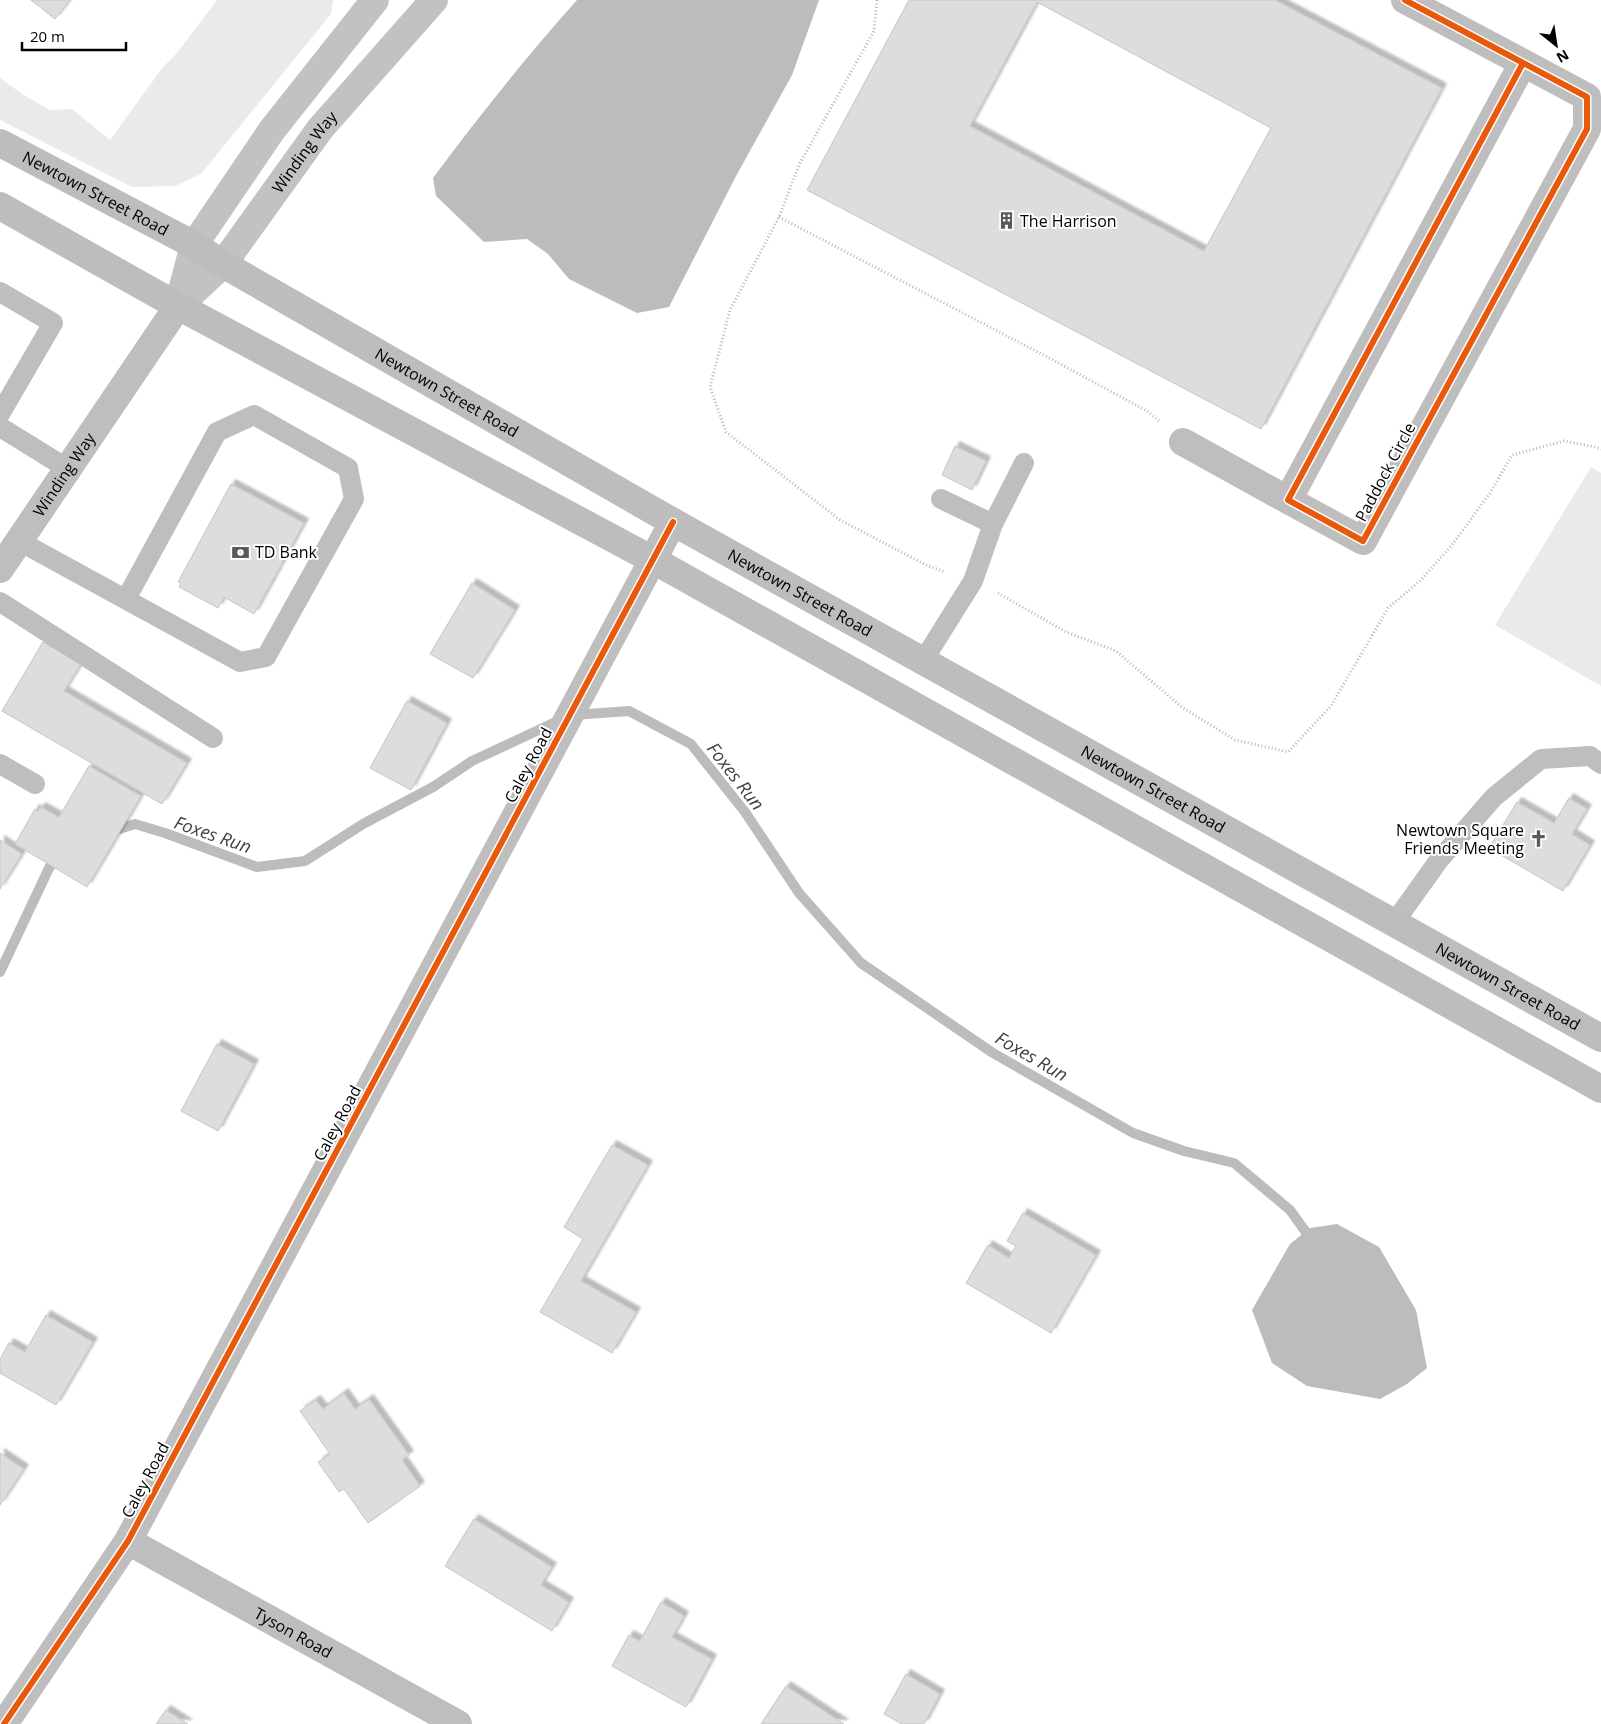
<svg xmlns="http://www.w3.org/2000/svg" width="1601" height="1724" font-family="'Open Sans',sans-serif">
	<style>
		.green { fill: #eaeaea }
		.water { fill: #bcbcbc }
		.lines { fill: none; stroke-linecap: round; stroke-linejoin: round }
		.stream { stroke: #bcbcbc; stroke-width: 10 }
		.building { fill: #ddd; stroke: #c5c5c5; fill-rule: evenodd; filter: url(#shadow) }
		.path { stroke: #b8b8b8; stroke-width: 3; stroke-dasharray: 1 2.5; stroke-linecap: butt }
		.service { stroke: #bebebe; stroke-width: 20 }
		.minor { stroke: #bebebe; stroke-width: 28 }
		.secondary { stroke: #c2c2c2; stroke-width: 28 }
		.primary { stroke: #bdbdbd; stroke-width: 28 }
		.cycleway-casing { stroke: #fff; stroke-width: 9 }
		.cycleway { stroke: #e8590c; stroke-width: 6 }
		.labels { text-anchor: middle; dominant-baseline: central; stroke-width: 4; stroke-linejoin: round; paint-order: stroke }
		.street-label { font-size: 16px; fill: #000; stroke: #fff }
		.poi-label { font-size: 16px; fill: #000; stroke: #fff; text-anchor: start }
		.water-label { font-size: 18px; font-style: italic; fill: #414141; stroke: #fff }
	</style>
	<defs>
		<filter id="shadow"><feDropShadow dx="4.5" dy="-4.5" stdDeviation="1" flood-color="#0004"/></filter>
	</defs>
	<rect width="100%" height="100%" fill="#fff"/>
	<path class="green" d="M217,0H333L331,14L201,174L175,186L132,187L0,120V78L22,94L50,110L72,109L110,140L163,67L177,53Z
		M1591,467L1601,473V686L1495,625Z"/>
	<path class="water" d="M577,0H819L792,75L735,178L669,307L637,313L569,279L548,254L527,239L484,242L436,196L433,178C479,116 526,57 577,0Z
		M1337,1224L1379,1247L1416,1310L1427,1368L1407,1384L1380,1399L1307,1386L1272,1363L1252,1310L1290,1244L1310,1228Z"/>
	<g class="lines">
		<path class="stream" d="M573,715L629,711L691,744L745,812L799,893L861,963L993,1053L1133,1133L1184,1151L1234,1163L1290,1210L1313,1242
			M110,832L135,824L165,833L257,867L305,861L363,824L433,787L472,761L560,720
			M0,972L50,866L62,858"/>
	</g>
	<path class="building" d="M31,0H70L55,19Z
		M909,0H1275L1442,88L1261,429L807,190ZM1037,2L1271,128L1204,251L970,126Z
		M955,446L986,461L972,490L942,475Z
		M231,484L304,523L254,614L224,597L218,608L179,587L181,583L178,582Z
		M472,583L515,610L473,678L430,654Z
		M43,642L81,664L64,691L187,763L162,804L2,711Z
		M407,701L447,723L411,790L370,768Z
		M89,766L141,796L87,887L15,844L35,809L38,811L41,807L59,817Z
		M1569,798L1587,809L1572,834L1590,845L1563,891L1489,848L1517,802L1554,823Z
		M0,840L22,854L0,889Z
		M217,1044L254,1064L218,1131L181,1111Z
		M612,1145L648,1165L581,1281L636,1312L612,1353L540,1312L583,1239L564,1227Z
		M1023,1213L1096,1255L1051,1333L966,1283L988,1245L1009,1258L1016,1246L1007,1241Z
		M46,1315L93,1342L56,1405L0,1373V1359L9,1343L25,1352Z
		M344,1393L355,1409L369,1399L409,1455L402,1460L420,1486L368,1523L344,1489L339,1492L318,1462L330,1454L300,1411L316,1400L323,1409Z
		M0,1453L24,1469L0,1505Z
		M474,1519L552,1567L541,1585L569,1602L552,1631L445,1566Z
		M661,1602L684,1616L672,1637L712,1659L686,1707L612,1666L629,1635L640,1641Z
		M906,1674L940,1694L924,1724H902L884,1714Z
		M786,1686L844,1724H761Z
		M166,1710L188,1724H156Z"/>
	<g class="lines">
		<path class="path" d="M877,0L874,31L800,163L779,217L730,310L710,387L726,432L840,520L928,566L945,572
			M779,217L1053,360L1147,411L1159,421
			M998,593L1066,632L1116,651L1183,708L1235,740L1288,752L1331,706L1388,608L1421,580L1452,545L1490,493L1512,455L1564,441L1595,447L1601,449"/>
		<path class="service" d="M0,292L53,323L0,414
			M0,427L68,469
			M941,499L993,524
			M19,541L240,662L266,657L354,499L348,468L254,415L217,432L126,599
			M0,602L213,738
			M923,661L973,581L993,524L1024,463
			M0,764L35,784
			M1394,923L1439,860L1494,797L1541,759L1590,756L1601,764"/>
		<g class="minor">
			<path d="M1405,0L1587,97V129L1363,541L1288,500L1523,63"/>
			<path d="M1183,442L1288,500"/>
			<path id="s1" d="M0,569L178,306"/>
			<path id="s2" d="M128,1541L458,1724"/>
			<path d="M4,1724L128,1541L673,522"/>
		</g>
		<g class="secondary">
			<path id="s3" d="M178,306L223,264L320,129L434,0"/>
			<path d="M178,306L194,245L272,130L375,0"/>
		</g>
		<g class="primary">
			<path id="s4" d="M0,143L194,245L223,264L673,522L1601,1038"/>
			<path d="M0,206L178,306L653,560L1601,1089"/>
		</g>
		<defs>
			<path id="cycleway" d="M1405,0L1587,97V129L1363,541L1288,500L1523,63
				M4,1724L128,1541L673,522"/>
		</defs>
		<use href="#cycleway" class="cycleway-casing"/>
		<use href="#cycleway" class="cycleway"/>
	</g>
	<defs>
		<symbol id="building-bare" viewBox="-9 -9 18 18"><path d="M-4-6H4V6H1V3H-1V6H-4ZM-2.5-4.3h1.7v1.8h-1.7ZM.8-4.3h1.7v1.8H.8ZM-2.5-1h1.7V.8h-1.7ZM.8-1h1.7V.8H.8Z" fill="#595959" stroke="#fff" stroke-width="2.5" paint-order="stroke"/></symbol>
		<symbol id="bank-bare" viewBox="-9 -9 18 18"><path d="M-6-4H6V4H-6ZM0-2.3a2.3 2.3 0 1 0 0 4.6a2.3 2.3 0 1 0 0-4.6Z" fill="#595959" stroke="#fff" stroke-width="2.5" paint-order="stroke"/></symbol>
		<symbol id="church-bare" viewBox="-9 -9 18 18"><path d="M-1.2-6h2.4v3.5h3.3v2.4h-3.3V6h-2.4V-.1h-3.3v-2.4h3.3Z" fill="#595959" stroke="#fff" stroke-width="2.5" paint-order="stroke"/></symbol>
	</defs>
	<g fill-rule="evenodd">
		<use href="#building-bare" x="994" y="208" width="25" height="25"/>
		<use href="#bank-bare" x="228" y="540" width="25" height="25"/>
		<use href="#church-bare" x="1526" y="826" width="25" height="25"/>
	</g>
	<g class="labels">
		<g class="street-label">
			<text stroke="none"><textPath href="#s3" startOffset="200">Winding Way</textPath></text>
			<text stroke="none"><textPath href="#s4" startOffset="108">Newtown Street Road</textPath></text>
			<text stroke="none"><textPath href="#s4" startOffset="512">Newtown Street Road</textPath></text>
			<text transform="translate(1385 472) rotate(-62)">Paddock Circle</text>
			<text stroke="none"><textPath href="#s1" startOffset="114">Winding Way</textPath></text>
			<text stroke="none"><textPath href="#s4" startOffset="918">Newtown Street Road</textPath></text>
			<text transform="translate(528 765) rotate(-62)">Caley Road</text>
			<text stroke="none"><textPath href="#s4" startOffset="1322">Newtown Street Road</textPath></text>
			<text stroke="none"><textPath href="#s4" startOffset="1728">Newtown Street Road</textPath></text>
			<text transform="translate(337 1123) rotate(-62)">Caley Road</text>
			<text transform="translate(145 1480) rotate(-62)">Caley Road</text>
			<text stroke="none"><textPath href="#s2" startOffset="189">Tyson Road</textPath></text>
		</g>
		<g class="poi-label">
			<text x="1020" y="221">The Harrison</text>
			<text x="255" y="552">TD Bank</text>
			<text x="1524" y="830" text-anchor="end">Newtown Square<tspan x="1524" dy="18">Friends Meeting</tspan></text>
		</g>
		<g class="water-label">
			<text transform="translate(736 776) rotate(52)">Foxes Run</text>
			<text transform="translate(213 834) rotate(19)">Foxes Run</text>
			<text transform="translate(1032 1056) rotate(30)">Foxes Run</text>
		</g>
	</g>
	<g transform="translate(1556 45) rotate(150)" stroke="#ffffff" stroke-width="4" paint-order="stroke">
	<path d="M0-4L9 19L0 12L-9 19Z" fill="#000000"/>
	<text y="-8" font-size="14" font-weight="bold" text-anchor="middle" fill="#000000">N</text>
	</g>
	<path d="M22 42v8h104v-8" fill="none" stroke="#000000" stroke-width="2.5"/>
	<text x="30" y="42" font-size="15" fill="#000000" stroke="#ffffff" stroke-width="4" paint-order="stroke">20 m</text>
</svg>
